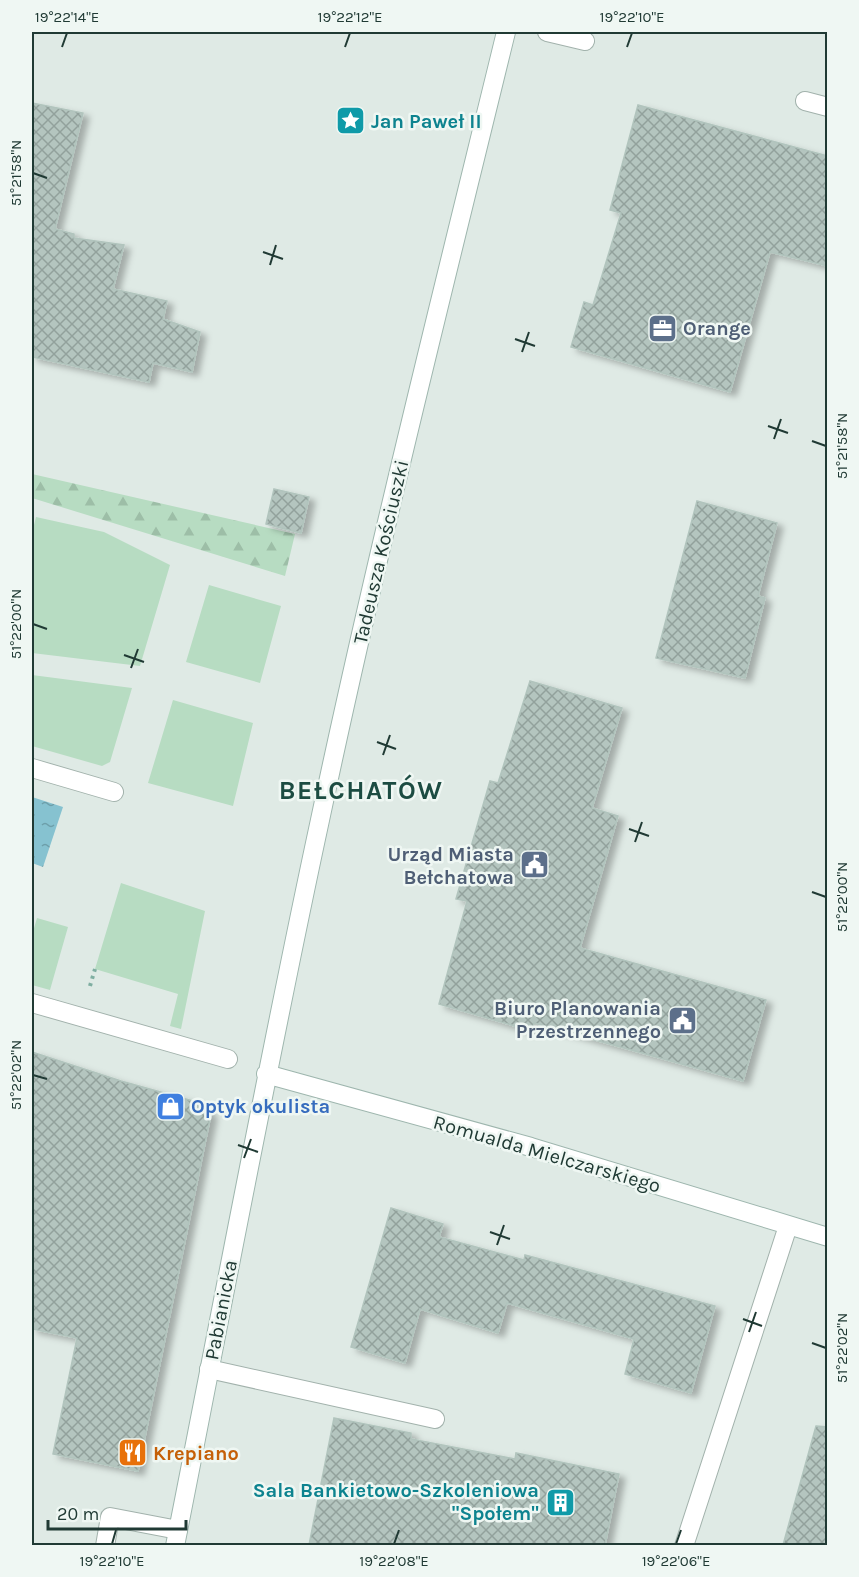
<svg xmlns="http://www.w3.org/2000/svg" width="859" height="1577" font-family="Karla,sans-serif">
	<style>
		.grass { fill: #b7dcc2 }
		.forest { fill: url(#forest-firs) }
		.water { fill: url(#water-ripples) }
		.building { fill: url(#building-cross-hatch); stroke: #b1c4bd; stroke-width: 1.5; filter: url(#shadow) }
		.lines { fill: none; stroke-linecap: round; stroke-linejoin: round }
		.lane-casing { stroke: #a2b2ac; stroke-width: 20 }
		.street-casing { stroke: #a2b2ac; stroke-width: 20 }
		.secondary-casing { stroke: #9eb6ae; stroke-width: 20 }
		.path { stroke: #7faea1; stroke-width: 4; stroke-dasharray: 3 4.5; stroke-linecap: butt }
		.lane { stroke: #fff; stroke-width: 18 }
		.street { stroke: #fff; stroke-width: 18 }
		.secondary { stroke: #fff; stroke-width: 18 }
		.ticks { fill: none; stroke: #203a34; stroke-width: 2 }
		.labels { text-anchor: middle; dominant-baseline: central; stroke-width: 5; stroke-linejoin: round; paint-order: stroke }
		.culture-label { font-size: 20px; font-weight: bold; fill: #0d838f; stroke: #eff7f3; text-anchor: start }
		.service-label { font-size: 20px; font-weight: bold; fill: #4e5e75; stroke: #eff7f3; text-anchor: end }
		.street-label { font-size: 20px; fill: #203a34; stroke: #eff7f3 }
		.shop-label { font-size: 20px; font-weight: bold; fill: #366cbe; stroke: #eff7f3; text-anchor: start }
		.food-label { font-size: 20px; font-weight: bold; fill: #c56008; stroke: #eff7f3; text-anchor: start }
		.district-label { font-size: 26px; font-weight: bold; letter-spacing: 1.5px; fill: #1c4c42; stroke: #eff7f3 }
		.neatline { fill: none; stroke: #203a34; stroke-width: 2 }
		.ticks-label { font-size: 15px; text-anchor: middle; fill: #203a34 }
	</style>
	<defs>
		<pattern id="forest-firs" width="22" height="20" patternUnits="userSpaceOnUse" patternTransform="scale(1.5)"><rect width="22" height="20" fill="#b7dcc2"/><path d="M5 1l3.5 6h-7zM16 11l3.5 6h-7z" fill="#9dbea7"/></pattern>
		<pattern id="water-ripples" width="26" height="14" patternUnits="userSpaceOnUse" patternTransform="scale(1.5)"><rect width="26" height="14" fill="#86c2d0"/><path d="M2 4q2-2 4 0t4 0M15 11q2-2 4 0t4 0" fill="none" stroke="#6d9faa"/></pattern>
		<pattern id="building-cross-hatch" width="8" height="8" patternUnits="userSpaceOnUse" patternTransform="scale(1.5)"><rect width="8" height="8" fill="#b4c5bf"/><path d="M0 0l8 8M0 8l8-8" fill="none" stroke="#92a19c"/></pattern>
		<filter id="shadow"><feDropShadow dx="6" dy="4" stdDeviation="3" flood-color="#0004"/></filter>
	</defs>
	<rect width="100%" height="100%" fill="#dfeae5"/>
	<path class="grass" d="M36,517L104,532L170,565L140,666L32,653V533Z
		M209,585L281,606L260,683L186,662Z
		M32,675L132,688L110,762L102,766L32,746Z
		M173,700L253,723L233,806L148,783Z
		M121,883L205,911L181,1029L170,1026L178,994L95,969Z
		M37,918L68,927L50,990L32,985V935Z"/>
	<path class="forest" d="M32,474L295,534L285,576L32,498Z"/>
	<path class="water" d="M32,797L63,807L43,867L32,863Z"/>
	<path class="building" d="M32,103L83,113L55,229L74,234V238L124,245L113,289L167,301L163,319L200,332L192,372L153,363L149,382L32,357Z
		M638,105L828,156V266L770,252L730,392L571,347L584,302L593,305L621,213L610,210Z
		M274,489L309,497L301,533L266,524Z
		M697,501L777,523L758,596L765,598L745,678L656,658Z
		M530,681L622,708L592,808L618,816L580,948L766,1000L743,1081L534,1023L532,1031L439,1004L467,901L456,899L490,781L498,783Z
		M32,1052L121,1081L200,1103L211,1114L138,1471L53,1454L77,1338L32,1329Z
		M391,1208L443,1224L439,1237L524,1260L525,1255L715,1306L691,1393L625,1374L634,1339L507,1303L498,1333L420,1309L405,1363L351,1347Z
		M334,1418L411,1433V1439L515,1459L516,1453L619,1474L605,1545H309Z
		M816,1426L828,1427V1545H783Z"/>
	<g class="lines">
		<defs>
			<path id="lane" d="M547,32L585,41
				M209,1369L435,1419
				M105,1546L110,1517L178,1530"/>
			<path id="street" d="M805,101L828,107
				M32,768L114,792
				M32,1003L228,1059
				M684,1546L788,1226"/>
			<path id="secondary" d="M266,1074L531,1147L828,1237
				M175,1546C223,1303 268,1061 320,820C376,556 442,294 506,32"/>
		</defs>
		<use href="#lane" class="lane-casing"/>
		<use href="#street" class="street-casing"/>
		<use href="#secondary" class="secondary-casing"/>
		<path class="path" d="M90,986L95,969"/>
		<use href="#lane" class="lane"/>
		<use href="#street" class="street"/>
		<use href="#secondary" class="secondary"/>
	</g>
	<path class="ticks" d="M62,47L67,33M345,47L350,33M627,47L632,33M33,173L47,178M263,252L283,259M270,265L276,245M515,339L535,346M522,352L529,332M768,426L788,433M774,439L781,419M812,441L826,446M33,624L47,629M124,655L144,662M131,668L138,649M377,742L396,749M383,755L390,735M629,829L649,836M635,842L642,822M812,892L826,897M33,1075L47,1079M238,1145L258,1152M244,1158L251,1139M490,1232L510,1239M497,1245L504,1225M743,1319L762,1326M749,1332L756,1312M812,1343L826,1348M112,1544L116,1530M394,1544L399,1530M676,1544L681,1530"/>
	<defs>
		<symbol id="sight-square" viewBox="-11 -11 22 22"><rect x="-9" y="-9" width="18" height="18" rx="4" fill="#0f9aa8" stroke="#eff7f3"/><path d="M0-6L1.8-2.2L6-1.7L2.9 1.2L3.7 5.4L0 3.3L-3.7 5.4L-2.9 1.2L-6-1.7L-1.8-2.2Z" fill="#fff"/></symbol>
		<symbol id="office-square" viewBox="-11 -11 22 22"><rect x="-9" y="-9" width="18" height="18" rx="4" fill="#5c6f8a" stroke="#eff7f3"/><path d="M-6-3h4V-5.5h4V-3h4V5H-6ZM-1-4.5V-3h2v-1.5ZM-6 0V1H6V0Z" fill="#fff"/></symbol>
		<symbol id="civic-square" viewBox="-11 -11 22 22"><rect x="-9" y="-9" width="18" height="18" rx="4" fill="#5c6f8a" stroke="#eff7f3"/><path d="M-.6-6.5H3V-4.5H.6V-3L4-1V1h2V6H-6V1h2V-1L-.6-3ZM-1.2 2.5V6h2.4V2.5Z" fill="#fff"/></symbol>
		<symbol id="shop-square" viewBox="-11 -11 22 22"><rect x="-9" y="-9" width="18" height="18" rx="4" fill="#3f7fe0" stroke="#eff7f3"/><path d="M-5-2.5h2.3a2.7 3.5 0 0 1 5.4 0H5L5.5 6h-11ZM-1.5-2.5h3a1.5 2.3 0 0 0-3 0Z" fill="#fff"/></symbol>
		<symbol id="restaurant-square" viewBox="-11 -11 22 22"><rect x="-9" y="-9" width="18" height="18" rx="4" fill="#e8710a" stroke="#eff7f3"/><path d="M-5-6h1v4h1v-4h1v4h1v-4h1v5L-1.5 .5V6h-2V.5L-5-1ZM5-6V6H3V1.5H1.5Q1.5-4 5-6Z" fill="#fff"/></symbol>
		<symbol id="building-square" viewBox="-11 -11 22 22"><rect x="-9" y="-9" width="18" height="18" rx="4" fill="#0f9aa8" stroke="#eff7f3"/><path d="M-4-6H4V6H1V3H-1V6H-4ZM-2.5-4.3h1.7v1.8h-1.7ZM.8-4.3h1.7v1.8H.8ZM-2.5-1h1.7V.8h-1.7ZM.8-1h1.7V.8H.8Z" fill="#fff"/></symbol>
	</defs>
	<g fill-rule="evenodd">
		<use href="#sight-square" x="334" y="104" width="33" height="33"/>
		<use href="#office-square" x="646" y="312" width="33" height="33"/>
		<use href="#civic-square" x="518" y="848" width="33" height="33"/>
		<use href="#civic-square" x="666" y="1004" width="33" height="33"/>
		<use href="#shop-square" x="154" y="1090" width="33" height="33"/>
		<use href="#restaurant-square" x="116" y="1436" width="33" height="33"/>
		<use href="#building-square" x="544" y="1486" width="33" height="33"/>
	</g>
	<g class="labels">
		<g class="culture-label">
			<text x="371" y="121">Jan Paweł II</text>
			<text x="539" y="1490" text-anchor="end">Sala Bankietowo-Szkoleniowa<tspan x="539" dy="23">"Społem"</tspan></text>
		</g>
		<g class="service-label">
			<text x="683" y="328" text-anchor="start">Orange</text>
			<text x="514" y="854">Urząd Miasta<tspan x="514" dy="23">Bełchatowa</tspan></text>
			<text x="661" y="1008">Biuro Planowania<tspan x="661" dy="23">Przestrzennego</tspan></text>
		</g>
		<g class="street-label">
			<text transform="translate(381 552) rotate(-77)">Tadeusza Kościuszki</text>
			<text transform="translate(547 1154) rotate(16)">Romualda Mielczarskiego</text>
			<text transform="translate(221 1310) rotate(-79)">Pabianicka</text>
		</g>
		<g class="shop-label">
			<text x="191" y="1106">Optyk okulista</text>
		</g>
		<g class="food-label">
			<text x="153" y="1453">Krepiano</text>
		</g>
		<g class="district-label">
			<text x="361" y="790">BEŁCHATÓW</text>
		</g>
	</g>
	<rect width="859" height="1577" fill="none" stroke="#eff7f3" stroke-width="66"/>
	<path d="M48 1520v9h138v-9" fill="none" stroke="#203a34" stroke-width="3"/>
	<text x="57" y="1520" font-size="18" fill="#203a34" stroke="#eff7f3" stroke-width="4.5" paint-order="stroke">20 m</text>
	<rect x="33" y="33" width="793" height="1511" class="neatline"/>
	<g class="ticks-label">
		<text x="67" y="22">19°22'14"E</text>
		<text x="350" y="22">19°22'12"E</text>
		<text x="632" y="22">19°22'10"E</text>
		<text transform="translate(16 173) rotate(-90)" y="5">51°21'58"N</text>
		<text transform="translate(842 446) rotate(-90)" y="5">51°21'58"N</text>
		<text transform="translate(16 624) rotate(-90)" y="5">51°22'00"N</text>
		<text transform="translate(842 897) rotate(-90)" y="5">51°22'00"N</text>
		<text transform="translate(16 1075) rotate(-90)" y="5">51°22'02"N</text>
		<text transform="translate(842 1348) rotate(-90)" y="5">51°22'02"N</text>
		<text x="112" y="1566">19°22'10"E</text>
		<text x="394" y="1566">19°22'08"E</text>
		<text x="676" y="1566">19°22'06"E</text>
	</g>
</svg>
